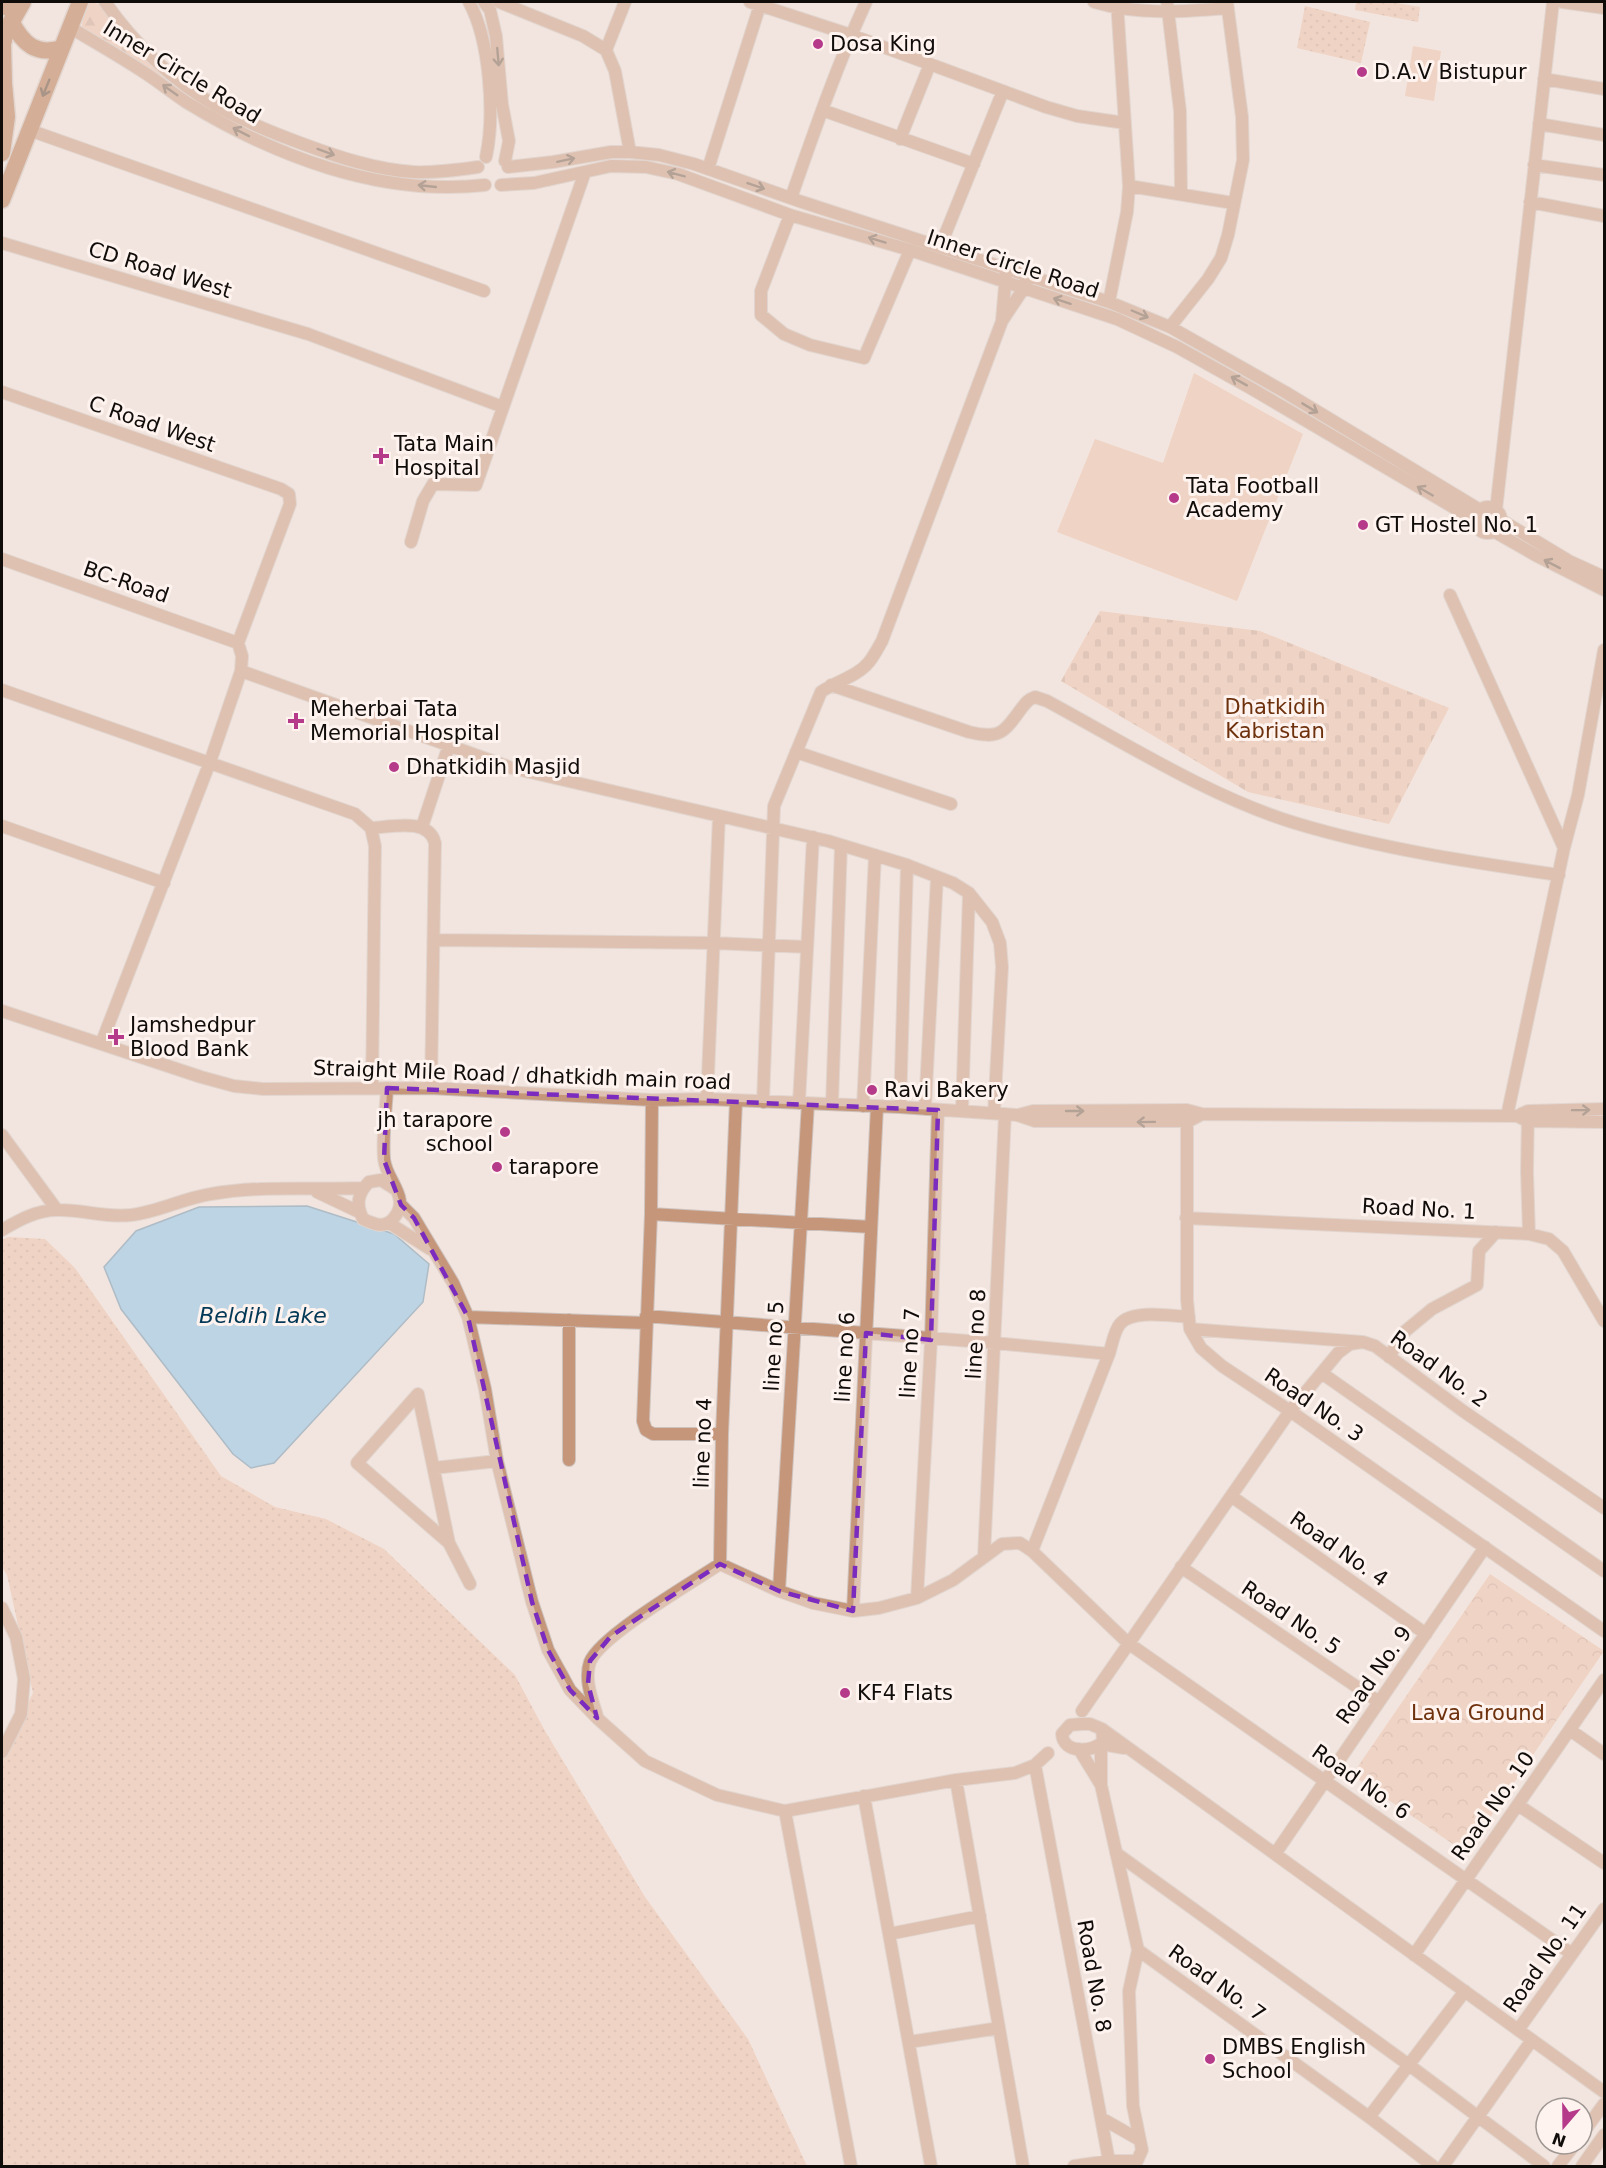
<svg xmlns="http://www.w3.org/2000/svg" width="1606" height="2168" font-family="'DejaVu Sans',sans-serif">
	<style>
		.grass { fill: url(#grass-dots) }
		.forest { fill: url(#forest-firs) }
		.cemetery { fill: url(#cemetery-stones) }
		.park { fill: url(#park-crowns) }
		.pitch { fill: #ecbca4 }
		.water { fill: #7dbeec; stroke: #5c89a8; stroke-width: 1.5 }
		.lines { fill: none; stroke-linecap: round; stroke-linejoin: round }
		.street-casing { stroke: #cec2bd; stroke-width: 14 }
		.secondary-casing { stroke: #cec2bd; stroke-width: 19 }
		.street { stroke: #c5967a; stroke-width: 12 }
		.secondary { stroke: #af6c40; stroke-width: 16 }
		.oneway { stroke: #6a5142 }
		.oneway2 { stroke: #503220 }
		.marked { fill: none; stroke: #7b2cbf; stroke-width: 4.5; stroke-dasharray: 12 8; stroke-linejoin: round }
		.poi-dot { fill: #b63a8a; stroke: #fef3ee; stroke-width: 2 }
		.labels { text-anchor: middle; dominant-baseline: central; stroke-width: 6; stroke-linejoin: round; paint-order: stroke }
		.poi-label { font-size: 21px; fill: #100c0a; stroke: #fef3ee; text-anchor: start }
		.street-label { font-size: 21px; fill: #100c0a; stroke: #fef3ee }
		.park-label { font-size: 21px; fill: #6e310d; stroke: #fef3ee }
		.water-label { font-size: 22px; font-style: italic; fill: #033957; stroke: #fef3ee }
	</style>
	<defs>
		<pattern id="grass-dots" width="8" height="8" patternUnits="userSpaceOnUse" patternTransform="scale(1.5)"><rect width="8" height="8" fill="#ecbca4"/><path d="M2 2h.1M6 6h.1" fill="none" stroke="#c9a08c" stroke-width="1.8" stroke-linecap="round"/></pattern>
		<pattern id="forest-firs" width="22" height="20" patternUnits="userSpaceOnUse" patternTransform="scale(1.5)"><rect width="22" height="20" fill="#ecbca4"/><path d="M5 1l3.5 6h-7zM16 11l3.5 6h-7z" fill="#c9a08c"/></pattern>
		<pattern id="cemetery-stones" width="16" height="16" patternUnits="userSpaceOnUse" patternTransform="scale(1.5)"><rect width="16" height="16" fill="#ecbca4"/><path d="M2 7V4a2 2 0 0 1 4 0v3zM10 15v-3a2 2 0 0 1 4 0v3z" fill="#c9a08c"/></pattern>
		<pattern id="park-crowns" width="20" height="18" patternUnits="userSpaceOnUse" patternTransform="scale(1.5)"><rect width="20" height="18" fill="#ecbca4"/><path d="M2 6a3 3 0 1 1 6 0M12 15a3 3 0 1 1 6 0" fill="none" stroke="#c9a08c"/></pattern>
	</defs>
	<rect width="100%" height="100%" fill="#f2e5df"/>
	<path class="grass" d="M1356,2H1391L1420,7L1418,22L1355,10Z
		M1305,6L1370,22L1361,63L1297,48Z
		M8,1237L45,1239L75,1268L221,1476L275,1507L326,1519L384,1549L515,1675L545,1731L645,1897L748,2039L807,2166H2V1754L33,1693L7,1575L2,1567V1240Z"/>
	<path class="forest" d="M86,2C113,2 116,26 131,43C154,71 185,90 214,110L81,30Z"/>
	<path class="cemetery" d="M1100,611L1260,631L1449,708L1389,824L1248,792L1061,681Z"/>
	<path class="park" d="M1490,1574L1604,1651L1466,1853L1352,1775Z"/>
	<path class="pitch" d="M1413,46L1441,51L1434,101L1405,96Z
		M1194,373L1303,434L1237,601L1057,532L1095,439L1163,463Z"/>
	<path class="water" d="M307,1206L394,1234L429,1264L423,1302L274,1463L251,1468L233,1454L121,1309L104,1267L136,1231L199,1207Z"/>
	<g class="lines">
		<defs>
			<path id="street" d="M105,2C133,42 172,81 215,105C243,121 273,133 303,144C338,157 377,170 414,172C436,173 457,170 478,167
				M469,2C490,40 495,115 486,157
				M484,2L490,10L496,36L502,104L509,141L505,161
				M499,2L583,36L606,50L615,71L630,152
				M750,2L851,35L1046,107L1077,116L1125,123
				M1094,2C1138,15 1182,12 1228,8
				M1167,2L1180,111L1181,194
				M1562,2L1604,8
				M71,28C96,43 121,57 145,73C159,82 172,93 186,102C274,156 381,197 485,185
				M606,50L625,2
				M1544,79L1604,89
				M822,110L974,164
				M1539,124L1604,135
				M29,130L484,291
				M900,139L930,64
				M1534,165L1604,175
				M508,167L553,162L611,152H630L659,155L694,164L799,201L1109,302L1170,327L1285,392L1480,510
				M708,169L760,5
				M501,185L534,183L611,166L646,167L678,174L790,215L910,250L1117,319L1177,347L1252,389L1475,520
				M1129,186L1233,203
				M791,198C814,132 837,65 866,2
				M1530,202L1604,216
				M790,215L761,291V315L784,334L810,345L864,358L910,250
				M2,243L308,334L503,407
				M940,247L1003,91
				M1109,302L1127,212L1129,186L1117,2
				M1002,320L1006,274
				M1170,327L1208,279L1221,258L1228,235L1243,160L1242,117L1227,2
				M2,392L281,489L289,494L290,504L238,643L242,656L241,671L210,762L101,1044
				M1475 520a13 13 0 1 1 26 0a13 13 0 1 1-26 0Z
				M1496,510L1553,2
				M1501,520L1569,561L1604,577
				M1495,532L1537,556L1604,590
				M411,542L423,501L433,484L476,485L585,172
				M2,559L238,643
				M1450,595L1564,848L1507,1116
				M241,671L512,768L828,841L907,865L953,883L969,893L992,922L1000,943L1002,967L994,1113
				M831,685L969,732C999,739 1003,734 1021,709C1026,703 1027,700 1035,697L1047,701C1125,743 1210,797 1295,823C1381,849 1470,862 1559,875
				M2,690L355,814L371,828L375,846L372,1087
				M796,752L951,804
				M2,826L164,883
				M422,827L449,745
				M371,828C391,827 429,817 435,843L431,1088
				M1564,848L1578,795L1604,650
				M434,940L714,943L807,947
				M2,1011L201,1077L234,1086L263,1089L431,1088L652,1100L707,1099L900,1107L1017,1115L1035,1121H1189L1202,1114
				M387,1088C386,1110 382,1136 384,1159C386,1181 412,1198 393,1219C384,1229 374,1224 363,1219C356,1205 357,1194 369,1182L381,1180L395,1189
				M707,1099L719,816
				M652,1100L651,1214L643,1421L646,1430L653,1434H722
				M763,1102L774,806L821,692C836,681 857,677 869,662C874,656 878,648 882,641L1002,321L1024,288L1026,281
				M799,1103L813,837
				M832,1104L841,845
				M863,1106L875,855
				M900,1107L907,865
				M925,1109L937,877
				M962,1110L969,893
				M1187,1110V1300L1190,1329L1201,1348L1222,1366L1290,1411L1604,1631
				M1528,1111L1527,1172L1529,1234
				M1521,1114L1528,1111L1604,1109
				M1018,1115L1033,1111L1187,1110L1202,1114L1517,1116L1527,1121L1604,1122
				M2,1135L57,1210
				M317,1192L359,1212
				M401,1205L414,1218L453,1283L468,1317L485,1389L497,1461L532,1602L548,1650L570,1690L597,1718L645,1761L717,1795L785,1811L956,1780L1015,1773L1035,1765L1048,1753
				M651,1214L871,1227
				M1186,1218L1529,1234L1549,1239L1563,1251L1604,1321
				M389,1223L430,1249
				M2,1230C19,1220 37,1210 57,1210C81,1209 105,1218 131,1215C158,1212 184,1198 211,1194C261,1185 312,1190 362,1188
				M646,1316L995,1343L1109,1354L1032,1551
				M468,1317L646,1323
				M569,1320V1460
				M1190,1329L1363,1342L1375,1346L1463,1411L1604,1508
				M1109,1354C1112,1345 1114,1331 1120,1324C1132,1309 1171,1316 1189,1317
				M1389,1357L1403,1333L1432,1309L1477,1285L1479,1251L1496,1232
				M1323,1374L1604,1571
				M434,1468L497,1461
				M1231,1496L1426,1634
				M449,1543L357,1463L418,1394L449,1543L470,1584
				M984,1556L1005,1114
				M720,1564L779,1591L813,1603L853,1611L879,1608L917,1598L953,1580L1002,1544L1020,1543L1032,1551L1128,1643L1572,1954
				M1181,1567L1379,1702
				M779,1591L808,1103
				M917,1598L931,1340L938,1110
				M2,1608L16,1637L24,1679L21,1714L2,1752
				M853,1611L877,1106
				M1082,1711L1290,1411L1338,1353L1350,1344L1363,1342
				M597,1716C592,1699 584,1679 590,1662C600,1636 693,1582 720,1564L722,1434L736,1101
				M1082,1724H1090L1102,1729L1103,1741C1094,1753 1063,1754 1062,1734L1070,1725Z
				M1102,1729L1604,2092
				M1570,1730L1604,1754
				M1079,1749L1101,1785V1744L1124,1748
				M1035,1765L1109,2161L1074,2166
				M956,1780L1023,2166
				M1101,1785L1138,1950L1369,2117L1465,1991
				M864,1796L931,2166
				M1518,1805L1604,1863
				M785,1811L851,2166
				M1116,1853L1409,2065L1544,2166
				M1275,1854L1485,1547
				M889,1934L980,1916
				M1414,1955L1604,1680
				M1518,2030L1604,1909
				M909,2042L999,2028
				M1369,2117L1433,2166
				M1101,2118L1138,2139
				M1582,2134L1604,2104
				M1109,2161H1137L1142,2150L1133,2106L1129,1991L1138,1950
				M1443,2166L1532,2040
				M1558,2166L1575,2144
				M1582,2166L1604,2135"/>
			<path id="secondary" d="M2,5L16,12
				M11,21C23,44 36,56 62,48
				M2,153L7,117L4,83L3,44L6,32L23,2
				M2,200L80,2"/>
		</defs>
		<use href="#street" class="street-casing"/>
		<use href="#secondary" class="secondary-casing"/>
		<use href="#street" class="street"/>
		<use href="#secondary" class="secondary"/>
	</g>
	<defs><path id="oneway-shaft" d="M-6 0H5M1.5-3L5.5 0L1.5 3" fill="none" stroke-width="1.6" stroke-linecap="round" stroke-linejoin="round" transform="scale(1.5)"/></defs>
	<g class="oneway">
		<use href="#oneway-shaft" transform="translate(498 57) rotate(85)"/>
		<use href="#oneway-shaft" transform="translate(170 90) rotate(-145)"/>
		<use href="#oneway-shaft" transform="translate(241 132) rotate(-153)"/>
		<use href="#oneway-shaft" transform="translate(326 152) rotate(20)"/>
		<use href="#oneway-shaft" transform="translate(566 160) rotate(-12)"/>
		<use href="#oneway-shaft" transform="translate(676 174) rotate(-165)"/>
		<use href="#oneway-shaft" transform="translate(427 186) rotate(-174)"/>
		<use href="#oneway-shaft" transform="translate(756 186) rotate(19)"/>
		<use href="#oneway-shaft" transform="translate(877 240) rotate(-163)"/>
		<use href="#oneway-shaft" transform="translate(1062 301) rotate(-162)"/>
		<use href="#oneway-shaft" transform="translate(1140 314) rotate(23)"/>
		<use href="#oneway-shaft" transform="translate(1239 381) rotate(-151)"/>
		<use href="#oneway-shaft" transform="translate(1310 408) rotate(31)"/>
		<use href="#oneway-shaft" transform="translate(1425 491) rotate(-150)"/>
		<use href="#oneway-shaft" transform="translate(1552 564) rotate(-153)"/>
		<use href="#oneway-shaft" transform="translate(1581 1110) rotate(-1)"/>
		<use href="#oneway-shaft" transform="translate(1075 1111)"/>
		<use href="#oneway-shaft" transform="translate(1146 1122) rotate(179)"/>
	</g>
	<use class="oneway2" href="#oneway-shaft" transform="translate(46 88) rotate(112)"/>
	<path d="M0 0H1606V2168H0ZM387,1088L938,1110L931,1340L866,1333L853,1611L779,1591L720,1564L611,1636L590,1661L588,1684L597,1718L570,1690L548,1650L532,1602L468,1317L414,1218L401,1205L384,1160Z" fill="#f2e5df" fill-opacity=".55" fill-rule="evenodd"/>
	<path class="marked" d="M387,1088L938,1110L931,1340L866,1333L853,1611L779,1591L720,1564L611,1636L590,1661L588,1684L597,1718L570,1690L548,1650L532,1602L468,1317L414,1218L401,1205L384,1160Z"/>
	<g class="poi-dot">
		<circle cx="818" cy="44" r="6"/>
		<circle cx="1362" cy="72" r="6"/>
		<path d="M378 447h6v6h6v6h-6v6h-6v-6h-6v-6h6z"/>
		<circle cx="1174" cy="498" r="6"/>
		<circle cx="1363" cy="525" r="6"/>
		<path d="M293 712h6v6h6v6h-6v6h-6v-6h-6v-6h6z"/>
		<circle cx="394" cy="767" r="6"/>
		<path d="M113 1028h6v6h6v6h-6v6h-6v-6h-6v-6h6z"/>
		<circle cx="872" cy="1090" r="6"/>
		<circle cx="505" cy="1132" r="6"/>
		<circle cx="497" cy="1167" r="6"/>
		<circle cx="845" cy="1693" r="6"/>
		<circle cx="1210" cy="2059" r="6"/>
	</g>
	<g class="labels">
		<g class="poi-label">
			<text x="830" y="44">Dosa King</text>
			<text x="1374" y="72">D.A.V Bistupur</text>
			<text x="394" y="444">Tata Main<tspan x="394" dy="24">Hospital</tspan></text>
			<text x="1186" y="486">Tata Football<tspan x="1186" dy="24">Academy</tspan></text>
			<text x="1375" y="525">GT Hostel No. 1</text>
			<text x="310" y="709">Meherbai Tata<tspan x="310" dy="24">Memorial Hospital</tspan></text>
			<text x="406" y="767">Dhatkidih Masjid</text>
			<text x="130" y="1025">Jamshedpur<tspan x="130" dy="24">Blood Bank</tspan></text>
			<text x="884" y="1090">Ravi Bakery</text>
			<text x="493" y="1120" text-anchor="end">jh tarapore<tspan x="493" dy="24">school</tspan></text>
			<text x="509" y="1167">tarapore</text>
			<text x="857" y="1693">KF4 Flats</text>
			<text x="1222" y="2047">DMBS English<tspan x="1222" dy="24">School</tspan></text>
		</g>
		<g class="street-label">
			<text transform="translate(182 72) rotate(31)">Inner Circle Road</text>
			<text transform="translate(1013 264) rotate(18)">Inner Circle Road</text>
			<text transform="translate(160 270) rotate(17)">CD Road West</text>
			<text transform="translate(152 424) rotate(19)">C Road West</text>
			<text transform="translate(126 582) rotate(19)">BC-Road</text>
			<text transform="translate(522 1075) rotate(2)">Straight Mile Road / dhatkidh main road</text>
			<text transform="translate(1419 1209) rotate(3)">Road No. 1</text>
			<text transform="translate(976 1334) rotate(-87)">line no 8</text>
			<text transform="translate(774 1346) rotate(-87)">line no 5</text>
			<text transform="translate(910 1353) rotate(-87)">line no 7</text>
			<text transform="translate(845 1357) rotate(-87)">line no 6</text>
			<text transform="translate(1439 1369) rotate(36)">Road No. 2</text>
			<text transform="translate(1314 1405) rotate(34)">Road No. 3</text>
			<text transform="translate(703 1443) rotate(-88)">line no 4</text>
			<text transform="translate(1339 1549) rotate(35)">Road No. 4</text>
			<text transform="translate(1291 1618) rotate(34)">Road No. 5</text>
			<text transform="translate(1374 1675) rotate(-55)">Road No. 9</text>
			<text transform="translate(1361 1782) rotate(35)">Road No. 6</text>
			<text transform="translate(1493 1806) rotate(-55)">Road No. 10</text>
			<text transform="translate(1545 1958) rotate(-55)">Road No. 11</text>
			<text transform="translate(1094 1976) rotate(80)">Road No. 8</text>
			<text transform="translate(1217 1983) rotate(36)">Road No. 7</text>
		</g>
		<g class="park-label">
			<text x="1275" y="707">Dhatkidih<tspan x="1275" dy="24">Kabristan</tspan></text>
			<text x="1478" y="1713">Lava Ground</text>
		</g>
		<g class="water-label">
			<text x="263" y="1315">Beldih Lake</text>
		</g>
	</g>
	<rect width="1606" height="2168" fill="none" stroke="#100c0a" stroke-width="6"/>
	<g transform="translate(1564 2126) rotate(200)"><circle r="28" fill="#fef3ee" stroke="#9f9793" stroke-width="1.5"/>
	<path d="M0-4.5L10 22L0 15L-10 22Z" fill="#b63a8a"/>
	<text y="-9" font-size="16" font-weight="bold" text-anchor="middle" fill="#100c0a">N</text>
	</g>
</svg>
